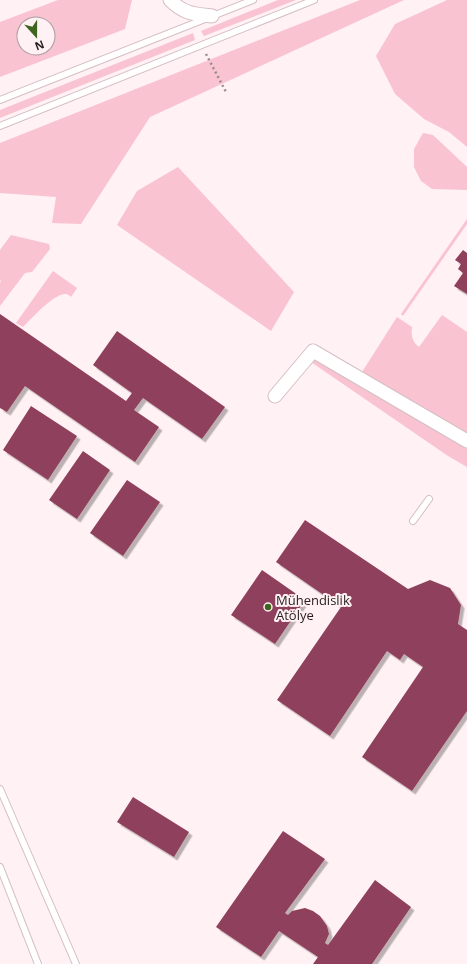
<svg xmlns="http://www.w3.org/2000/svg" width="467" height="964" font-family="'Open Sans',sans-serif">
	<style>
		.green { fill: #f9c3d1; fill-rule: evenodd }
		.building { fill: #8f415b; filter: url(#shadow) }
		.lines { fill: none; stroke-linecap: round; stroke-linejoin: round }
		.lane-casing { stroke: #d5bfc4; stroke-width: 8 }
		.street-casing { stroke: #d5bfc4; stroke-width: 15 }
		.path { stroke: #988d8f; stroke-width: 2.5; stroke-dasharray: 2 3; stroke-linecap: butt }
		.lane { stroke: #fff; stroke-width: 6 }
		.street { stroke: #fff; stroke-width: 13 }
		.poi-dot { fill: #3e641e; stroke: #fff1f4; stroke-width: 1.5 }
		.labels { text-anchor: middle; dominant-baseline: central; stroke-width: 4; stroke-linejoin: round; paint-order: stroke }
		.poi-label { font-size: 13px; fill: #251d1f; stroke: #fff1f4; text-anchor: start }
	</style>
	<defs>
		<filter id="shadow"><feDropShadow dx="3.5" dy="3.5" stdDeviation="0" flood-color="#0004"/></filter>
	</defs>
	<rect width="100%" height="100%" fill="#fff1f4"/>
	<path class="green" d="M58,0H132L125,29L0,77V22ZM24,24H48V48H24Z
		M278,0H296L204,36L201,31Z
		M360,0H404L150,117L81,224L52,223L56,197L0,193V143Z
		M447,0H467V147L449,132L424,119L395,94L376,56L395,24Z
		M193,33L195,40L0,118V110Z
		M423,133L433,135L467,167V190L432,189L421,181L414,167V149Z
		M178,167L294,292L271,331L117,225L137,191Z
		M467,219V224L403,316L401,314Z
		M11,235L49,244L50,249L32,272L25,273L0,306V283L1,281L0,280V250Z
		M53,271L77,288L71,297C71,296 67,294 66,294C54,293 31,319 23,327L16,323Z
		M442,315L467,332V434L458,432L362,372L397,317L412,327C411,335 412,342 419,347Z
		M315,357L467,447V467L448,456L311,362Z"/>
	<path class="building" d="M463,250L467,253V294L454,286L463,273L458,269L461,264L455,260Z
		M0,314L126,401L132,393L93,365L117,331L225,407L202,439L143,398L134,410L159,427L135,462L25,386L7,412L0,408Z
		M31,406L77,436L48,480L3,450Z
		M83,451L110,470L77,519L49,500Z
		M127,480L160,502L123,556L90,533Z
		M305,520L408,589L430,580L450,588L461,605L458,624L467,630V711L412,791L362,757L423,667L404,654L400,660L387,651L330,736L277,700L341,607L276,562Z
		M262,570L305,600L275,644L231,615Z
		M133,797L189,832L174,857L117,822Z
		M283,831L325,859L285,913L288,915L292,911L305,908L313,911L320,916L327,926L329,934L325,943L328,945L375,880L411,907L372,964H313L318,957L279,931L261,957L216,927Z"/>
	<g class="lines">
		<defs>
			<path id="lane" d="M0,100L253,0
				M0,126L314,0
				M413,521L429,499
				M0,789L76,964
				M0,867L38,964"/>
			<path id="street" d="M170,0C184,14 194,14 212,16
				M275,396L313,351L467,441"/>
		</defs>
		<use href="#lane" class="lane-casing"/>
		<use href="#street" class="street-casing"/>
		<path class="path" d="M206,54L226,92"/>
		<use href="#lane" class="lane"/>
		<use href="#street" class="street"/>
	</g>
	<circle class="poi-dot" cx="268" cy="607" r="4"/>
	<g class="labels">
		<g class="poi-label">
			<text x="276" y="600">Mühendislik<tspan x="276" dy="15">Atölye</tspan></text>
		</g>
	</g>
	<g transform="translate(36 36) rotate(159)"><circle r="19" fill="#fff1f4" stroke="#a89c9f"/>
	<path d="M0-3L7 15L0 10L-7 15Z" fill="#3e641e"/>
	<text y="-6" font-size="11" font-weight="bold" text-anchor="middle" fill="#251d1f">N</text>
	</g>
</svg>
